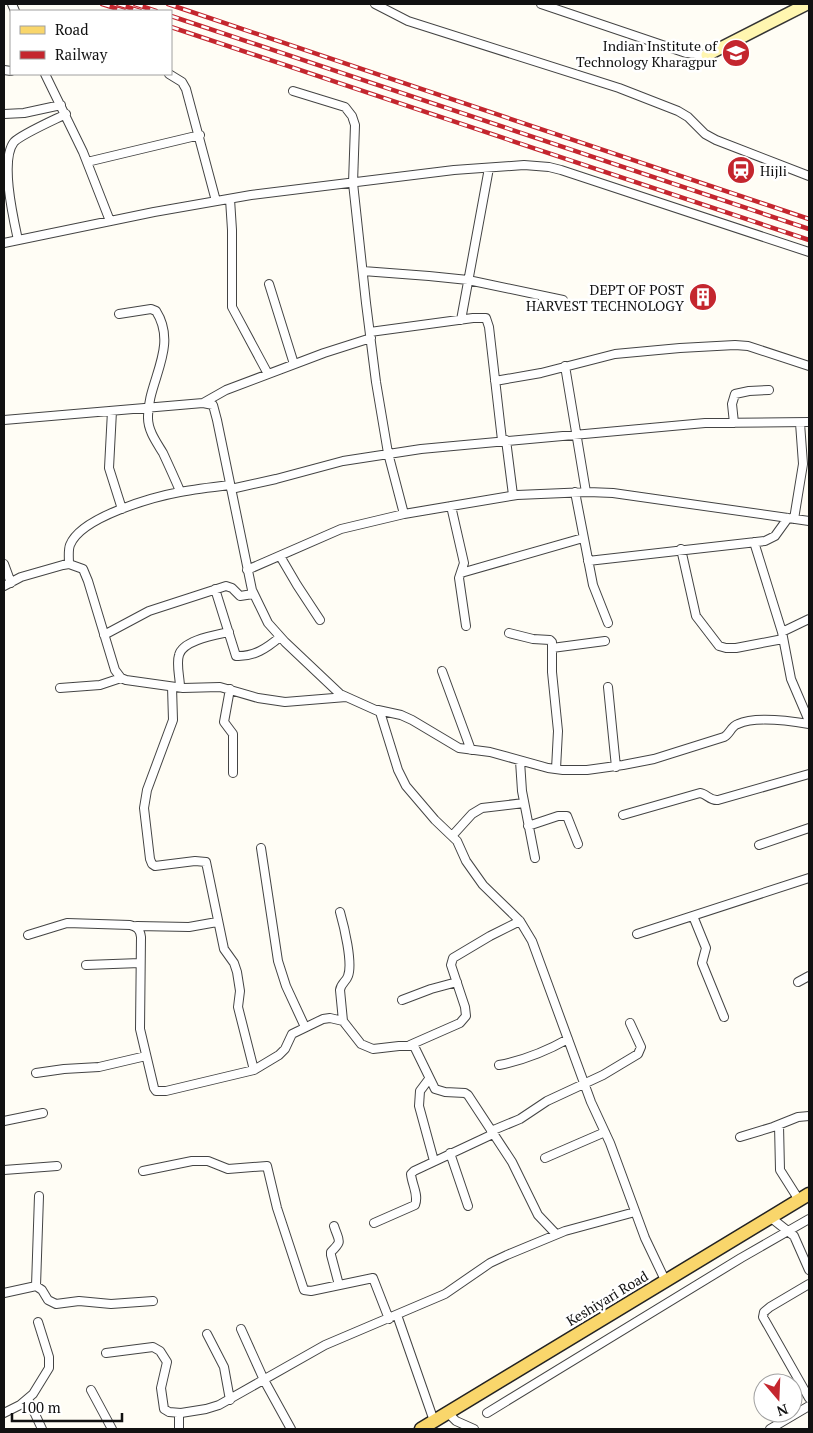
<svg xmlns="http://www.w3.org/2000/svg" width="813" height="1433" font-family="'PT Serif',serif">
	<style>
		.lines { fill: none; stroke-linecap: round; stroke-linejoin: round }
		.street-casing { stroke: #444; stroke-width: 10 }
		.secondary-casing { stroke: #333; stroke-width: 14 }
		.primary-casing { stroke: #222; stroke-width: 15 }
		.street { stroke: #fff; stroke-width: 8 }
		.secondary { stroke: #fff6b0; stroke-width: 11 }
		.primary { stroke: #f9d66b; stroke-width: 12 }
		.rail-casing { stroke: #c4262e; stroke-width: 4.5 }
		.rail { stroke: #fff; stroke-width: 2.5; stroke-dasharray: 8; stroke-linecap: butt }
		.labels { text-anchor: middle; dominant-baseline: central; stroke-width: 5; stroke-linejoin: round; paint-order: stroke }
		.poi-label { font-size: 14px; fill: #111; stroke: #fff; text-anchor: end }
		.street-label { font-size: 14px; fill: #111; stroke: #fff }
	</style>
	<rect width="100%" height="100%" fill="#fffdf5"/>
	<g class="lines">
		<defs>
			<path id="street" d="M12,4L15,11
				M375,4L408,21L619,88L678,111L688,117L705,134L716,140L809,176
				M541,4L686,53L707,55
				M4,70L11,71
				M45,74L83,152L110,221
				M169,74L182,82L186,89L216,201
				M293,91L345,107L352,116L355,125L353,183L366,303L376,382L388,453L404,514
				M4,114L24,113L61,105
				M87,162L200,135
				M230,199L232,230V307L268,374
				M18,240C13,217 0,160 14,142C22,134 54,120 66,114
				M4,243L154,212L251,195L454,170L524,165L549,167L561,170L809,252
				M363,271L429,276L468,280L563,300
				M269,284L294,364
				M119,314L151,309L156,311C179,347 147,382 148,418C148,431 157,443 163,453C169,466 175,479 180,491
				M461,320L489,168
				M370,332L473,318H486L489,327L502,440
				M565,366L586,492
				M495,381L541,373L615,354L680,348L735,345L748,346L809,366
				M203,403L226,390L324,353L371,338
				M112,411L109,468L122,509
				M4,420L203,403L213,405L217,420L252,590L268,623L285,642L340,694L380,712L398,770L406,786L435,820L457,841L466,861L483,885L520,921L532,941L591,1102L610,1143L645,1238L665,1280
				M734,423L732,404L735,394L749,391L769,390
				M506,440L513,495
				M231,489L276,479L343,461L421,449L705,423L809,422
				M575,492L593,585L608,623
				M451,506L464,563L459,578L466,626
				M794,519L803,464L800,423
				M754,542L782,632L791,679L809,721
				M681,549L696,616L719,646L726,648H736L783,639
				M280,556L297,585L320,620
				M588,561L765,541L775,536L788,518
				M4,564L11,583
				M69,564C69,558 68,550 70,545C81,517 153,497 180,492C196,489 213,487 230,485
				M247,570L341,529L404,514L517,495L588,492L613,493L809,521
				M461,573L583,538
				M4,586L21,577L63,565L69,564L83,569L88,581L115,670L121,678L126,680L183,688L220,687L258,698L285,702L346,697
				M215,589L236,656C254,657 267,648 280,637
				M782,632L809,619
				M509,633L533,639L550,640L552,642V672L558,731L556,769
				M104,635L149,611L226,586L232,588L240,596L253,594
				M552,648L605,641
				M442,671L471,750
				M172,687L173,720L147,790L144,808L150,859L152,864L155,866L195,861L206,862L224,949L234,963L237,972L240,991L238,1007L254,1070
				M180,687C180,678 176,664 179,655C183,640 216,635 229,632
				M608,687L616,767
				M60,688L100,685L121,678
				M230,689L224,722L233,734V773
				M378,710L401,715L412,720L459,748L490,752L548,768L563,770H587L623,765L654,759L724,737C730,734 731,726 738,724C755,716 791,721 809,724
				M520,761L522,791L535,858
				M623,815L700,793C707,794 710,801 718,800L809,774
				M528,826L558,816H567L578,844
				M452,836L472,814L482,808L524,803
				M759,845L809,828
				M261,848L278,961L286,986L305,1027
				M340,912C344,926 353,963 348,976C346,982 341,983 340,990L343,1021
				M693,916L706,948L702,963L724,1017
				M137,926L189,927L217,922
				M637,934L809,878
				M28,935L67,923L130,925C137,927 140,929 141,937L140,1029L154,1088L156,1091H166L254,1070L279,1055L285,1049L292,1034L323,1019L330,1018L343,1021L361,1044L373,1049L399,1046H414L435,1089L445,1092L465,1093L468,1095L512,1162L538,1215L556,1234
				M86,965L140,963
				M798,982L809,976
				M402,1000L431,989L457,982
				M410,1045L460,1023L466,1016L465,1007L451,965L453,958L490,936L520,921
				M499,1065C525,1060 545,1052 568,1039
				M36,1073L64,1069L99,1067L146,1056
				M429,1079L420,1091L419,1106L434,1161
				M4,1121L43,1113
				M779,1125L780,1170L799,1200
				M491,1131L520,1119L547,1101L603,1075L638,1054L641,1047L630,1023
				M740,1137L773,1127L798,1117L809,1116
				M450,1153L468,1206
				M545,1158L605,1132
				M4,1170L57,1166
				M143,1171L192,1161H208L228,1169L267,1166L277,1208L304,1290L311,1291L373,1278L389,1319
				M770,1217L794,1236L809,1270
				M374,1223L415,1205C419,1195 412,1185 411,1174L414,1171L493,1134
				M334,1226C339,1242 343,1240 331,1252V1255L339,1285
				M809,1284L770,1307L764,1312L763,1317L809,1398
				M36,1286L39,1196
				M4,1293L36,1286L42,1290L48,1300L56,1304L79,1301L111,1304L153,1301
				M397,1315L434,1421
				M241,1329L264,1380L291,1429
				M207,1334L224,1367L230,1400
				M106,1353L153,1347L160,1351L167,1362L161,1388L164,1409L169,1412L181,1413
				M91,1390L112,1429
				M28,1399L42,1429
				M4,1413L20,1405L33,1394L49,1368V1357L38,1322
				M448,1413L456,1421L474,1429
				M487,1413L741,1258L809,1219
				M179,1429V1416L181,1413L206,1409L219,1405L325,1345L445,1294L490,1263L507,1255L565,1231L635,1212
				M770,1429L809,1406"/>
			<path id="secondary" d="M707,55L807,4"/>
			<path id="primary" d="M421,1429L809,1194"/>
		</defs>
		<use href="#street" class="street-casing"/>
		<use href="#secondary" class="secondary-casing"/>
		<use href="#primary" class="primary-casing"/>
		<use href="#street" class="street"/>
		<use href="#secondary" class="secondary"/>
		<use href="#primary" class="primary"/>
		<defs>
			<path id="rail" d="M102,4L124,11
				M118,4L140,11
				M135,4L156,11
				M168,4L809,219
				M171,16L809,229
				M171,27L809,240"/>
		</defs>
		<use href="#rail" class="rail-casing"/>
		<use href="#rail" class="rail"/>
	</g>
	<defs>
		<symbol id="university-disc" viewBox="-11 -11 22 22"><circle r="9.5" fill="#c4262e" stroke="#fff"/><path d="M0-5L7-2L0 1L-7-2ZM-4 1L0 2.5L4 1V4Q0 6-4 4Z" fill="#fff"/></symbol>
		<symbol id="station-disc" viewBox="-11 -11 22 22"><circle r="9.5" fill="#c4262e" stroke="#fff"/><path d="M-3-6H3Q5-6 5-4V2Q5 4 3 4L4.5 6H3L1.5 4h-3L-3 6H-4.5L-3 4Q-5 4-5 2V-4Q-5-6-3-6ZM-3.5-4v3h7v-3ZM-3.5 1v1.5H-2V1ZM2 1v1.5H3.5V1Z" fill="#fff"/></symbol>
		<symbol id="building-disc" viewBox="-11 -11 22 22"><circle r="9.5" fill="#c4262e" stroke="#fff"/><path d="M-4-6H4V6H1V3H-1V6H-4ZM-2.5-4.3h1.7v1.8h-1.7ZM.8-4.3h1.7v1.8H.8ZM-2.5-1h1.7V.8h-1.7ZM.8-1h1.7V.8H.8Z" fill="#fff"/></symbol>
	</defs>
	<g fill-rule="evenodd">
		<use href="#university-disc" x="720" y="37" width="32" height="32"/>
		<use href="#station-disc" x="725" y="154" width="32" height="32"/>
		<use href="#building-disc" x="687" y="281" width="32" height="32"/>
	</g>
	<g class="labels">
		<g class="poi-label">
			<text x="717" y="45">Indian Institute of<tspan x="717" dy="16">Technology Kharagpur</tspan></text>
			<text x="760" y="170" text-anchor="start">Hijli</text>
			<text x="684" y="289">DEPT OF POST<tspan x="684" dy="16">HARVEST TECHNOLOGY</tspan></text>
		</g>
		<g class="street-label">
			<text transform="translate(607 1298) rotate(-31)">Keshiyari Road</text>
		</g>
	</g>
	<rect width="813" height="1433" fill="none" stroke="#111111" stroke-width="10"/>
	<rect x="10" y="10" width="162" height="65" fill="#ffffff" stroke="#a0a0a0"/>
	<rect x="20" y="26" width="25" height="8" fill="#f9d66b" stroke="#a0a0a0"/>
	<text x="55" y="35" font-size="15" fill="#111111">Road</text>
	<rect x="20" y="51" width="25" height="8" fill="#c4262e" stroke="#a0a0a0"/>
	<text x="55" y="60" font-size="15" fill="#111111">Railway</text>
	<g transform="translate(778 1398) rotate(161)"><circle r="24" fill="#ffffff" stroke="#a0a0a0"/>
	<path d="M0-4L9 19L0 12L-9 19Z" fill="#c4262e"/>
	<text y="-8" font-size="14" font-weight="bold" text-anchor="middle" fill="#111111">N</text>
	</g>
	<path d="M12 1413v8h110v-8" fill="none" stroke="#111111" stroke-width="2.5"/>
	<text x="20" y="1413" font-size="15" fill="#111111" stroke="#ffffff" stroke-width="4" paint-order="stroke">100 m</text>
</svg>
